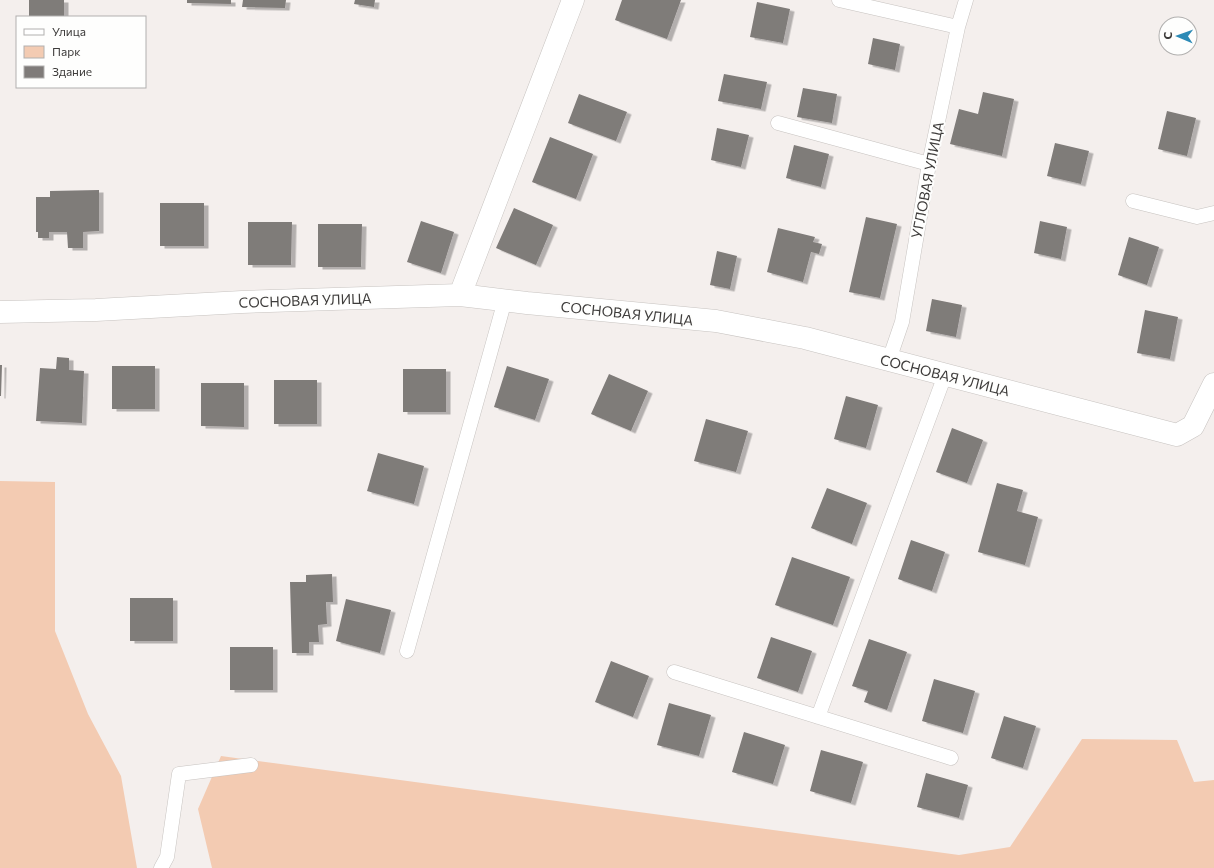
<svg xmlns="http://www.w3.org/2000/svg" width="1214" height="868" font-family="Commissioner,sans-serif">
	<style>
		.green { fill: #f3cbb2 }
		.building { fill: #7f7b79; filter: url(#shadow) }
		.lines { fill: none; stroke-linecap: round; stroke-linejoin: round }
		.lane-casing { stroke: #c7c3c0; stroke-width: 15 }
		.street-casing { stroke: #c7c3c0; stroke-width: 23 }
		.lane { stroke: #fff; stroke-width: 14 }
		.street { stroke: #fff; stroke-width: 22 }
		.labels { text-anchor: middle; dominant-baseline: central; stroke-width: 4; stroke-linejoin: round; paint-order: stroke }
		.street-label { font-size: 14px; fill: #3e3c3b; stroke: #fefefd }
	</style>
	<defs>
		<filter id="shadow"><feDropShadow dx="4.5" dy="2.5" stdDeviation="0" flood-color="#0004"/></filter>
	</defs>
	<rect width="100%" height="100%" fill="#f4efed"/>
	<path class="green" d="M0,481L55,482V631L88,714L121,776L137,868H0Z
		M1082,739L1177,740L1194,782L1214,780V868H212L198,809L221,756L959,855L1010,847Z"/>
	<path class="building" d="M29,0H64V17H29Z
		M187,0H231V4L187,3Z
		M243,0H286L285,8L242,7Z
		M355,0H375L374,7L354,4Z
		M622,0H681L667,39L615,20Z
		M757,2L790,9L783,43L750,37Z
		M873,38L900,44L895,70L868,64Z
		M724,74L767,82L761,109L718,101Z
		M803,88L837,94L832,123L797,117Z
		M983,92L1014,99L1002,156L950,144L959,109L978,114Z
		M579,94L627,112L616,141L568,123Z
		M1167,111L1196,118L1187,156L1158,149Z
		M717,128L749,135L741,167L711,160Z
		M550,137L593,154L576,199L532,182Z
		M1055,143L1089,151L1081,184L1047,176Z
		M794,145L829,154L821,187L786,178Z
		M99,190V231L83,232V248H68L67,232H49V238H38V232H36V197H50V191Z
		M160,203H204V246H160Z
		M514,208L553,225L536,265L496,248Z
		M866,217L897,224L880,298L849,292Z
		M421,221L454,232L441,273L407,262Z
		M1040,221L1067,227L1061,259L1034,253Z
		M248,222H292L291,265H248Z
		M318,224H362L361,267H318Z
		M778,228L815,237L813,242L822,244L819,254L811,252L803,282L767,272Z
		M1129,237L1159,247L1147,285L1118,275Z
		M717,251L737,256L730,289L710,285Z
		M932,299L962,305L956,337L926,331Z
		M1145,310L1178,317L1170,359L1137,353Z
		M57,357L69,358V370L84,371L82,423L36,421L40,368L56,369Z
		M0,365H2L1,396H0Z
		M112,366H155V409H112Z
		M507,366L549,379L535,420L494,407Z
		M403,369H446V412H403Z
		M609,374L648,391L631,431L591,414Z
		M274,380H317V424H274Z
		M201,383H244V427L201,426Z
		M846,396L878,405L866,448L834,439Z
		M706,419L748,431L736,472L694,461Z
		M952,428L983,440L967,483L936,472Z
		M378,453L424,466L414,504L367,491Z
		M997,483L1023,490L1017,511L1038,517L1025,565L978,552Z
		M827,488L867,503L852,544L811,528Z
		M911,540L945,552L932,591L898,579Z
		M792,557L850,577L833,625L775,605Z
		M332,574L333,602H326L327,624L318,625L319,642H309V653H292L290,582H306V575Z
		M130,598H173V641H130Z
		M346,599L391,610L380,653L336,641Z
		M771,637L812,651L798,692L757,678Z
		M869,639L907,652L887,710L864,702L868,691L852,686Z
		M230,647H273V690H230Z
		M611,661L649,676L633,717L595,702Z
		M934,679L975,691L963,733L922,721Z
		M669,703L711,715L699,756L657,745Z
		M1004,716L1036,726L1023,768L991,758Z
		M744,732L785,745L773,784L732,772Z
		M821,750L863,762L851,803L810,791Z
		M926,773L968,785L959,818L917,807Z"/>
	<g class="lines">
		<defs>
			<path id="lane" d="M839,0L958,27
				M778,123L929,164
				M1133,201L1197,217L1214,213
				M889,360L902,322L929,164L958,27L966,0
				M407,651L505,300
				M674,672L951,758
				M818,717L945,375
				M161,868L167,857L179,774L251,765"/>
			<path id="street" d="M460,295L573,0
				M0,312L96,310L242,302L460,295L527,303L716,321L805,338L1177,435L1193,426L1214,384"/>
		</defs>
		<use href="#lane" class="lane-casing"/>
		<use href="#street" class="street-casing"/>
		<use href="#lane" class="lane"/>
		<use href="#street" class="street"/>
	</g>
	<g class="labels">
		<g class="street-label">
			<text transform="translate(927 180) rotate(-79)">УГЛОВАЯ УЛИЦА</text>
			<text transform="translate(305 300) rotate(-2)">СОСНОВАЯ УЛИЦА</text>
			<text transform="translate(627 313) rotate(6)">СОСНОВАЯ УЛИЦА</text>
			<text transform="translate(945 375) rotate(14)">СОСНОВАЯ УЛИЦА</text>
		</g>
	</g>
	<rect x="16" y="16" width="130" height="72" fill="#fefefd" stroke="#b1b0af"/>
	<rect x="24" y="29" width="20" height="6" fill="#ffffff" stroke="#b1b0af"/>
	<text x="52" y="36" font-size="12" fill="#3e3c3b">Улица</text>
	<rect x="24" y="46" width="20" height="12" fill="#f3cbb2" stroke="#b1b0af"/>
	<text x="52" y="56" font-size="12" fill="#3e3c3b">Парк</text>
	<rect x="24" y="66" width="20" height="12" fill="#7f7b79" stroke="#b1b0af"/>
	<text x="52" y="76" font-size="12" fill="#3e3c3b">Здание</text>
	<g transform="translate(1178 36) rotate(272)"><circle r="19" fill="#fefefd" stroke="#b1b0af"/>
	<path d="M0-3L7 15L0 10L-7 15Z" fill="#2c8ab6"/>
	<text y="-6" font-size="11" font-weight="bold" text-anchor="middle" fill="#3e3c3b">С</text>
	</g>
</svg>
